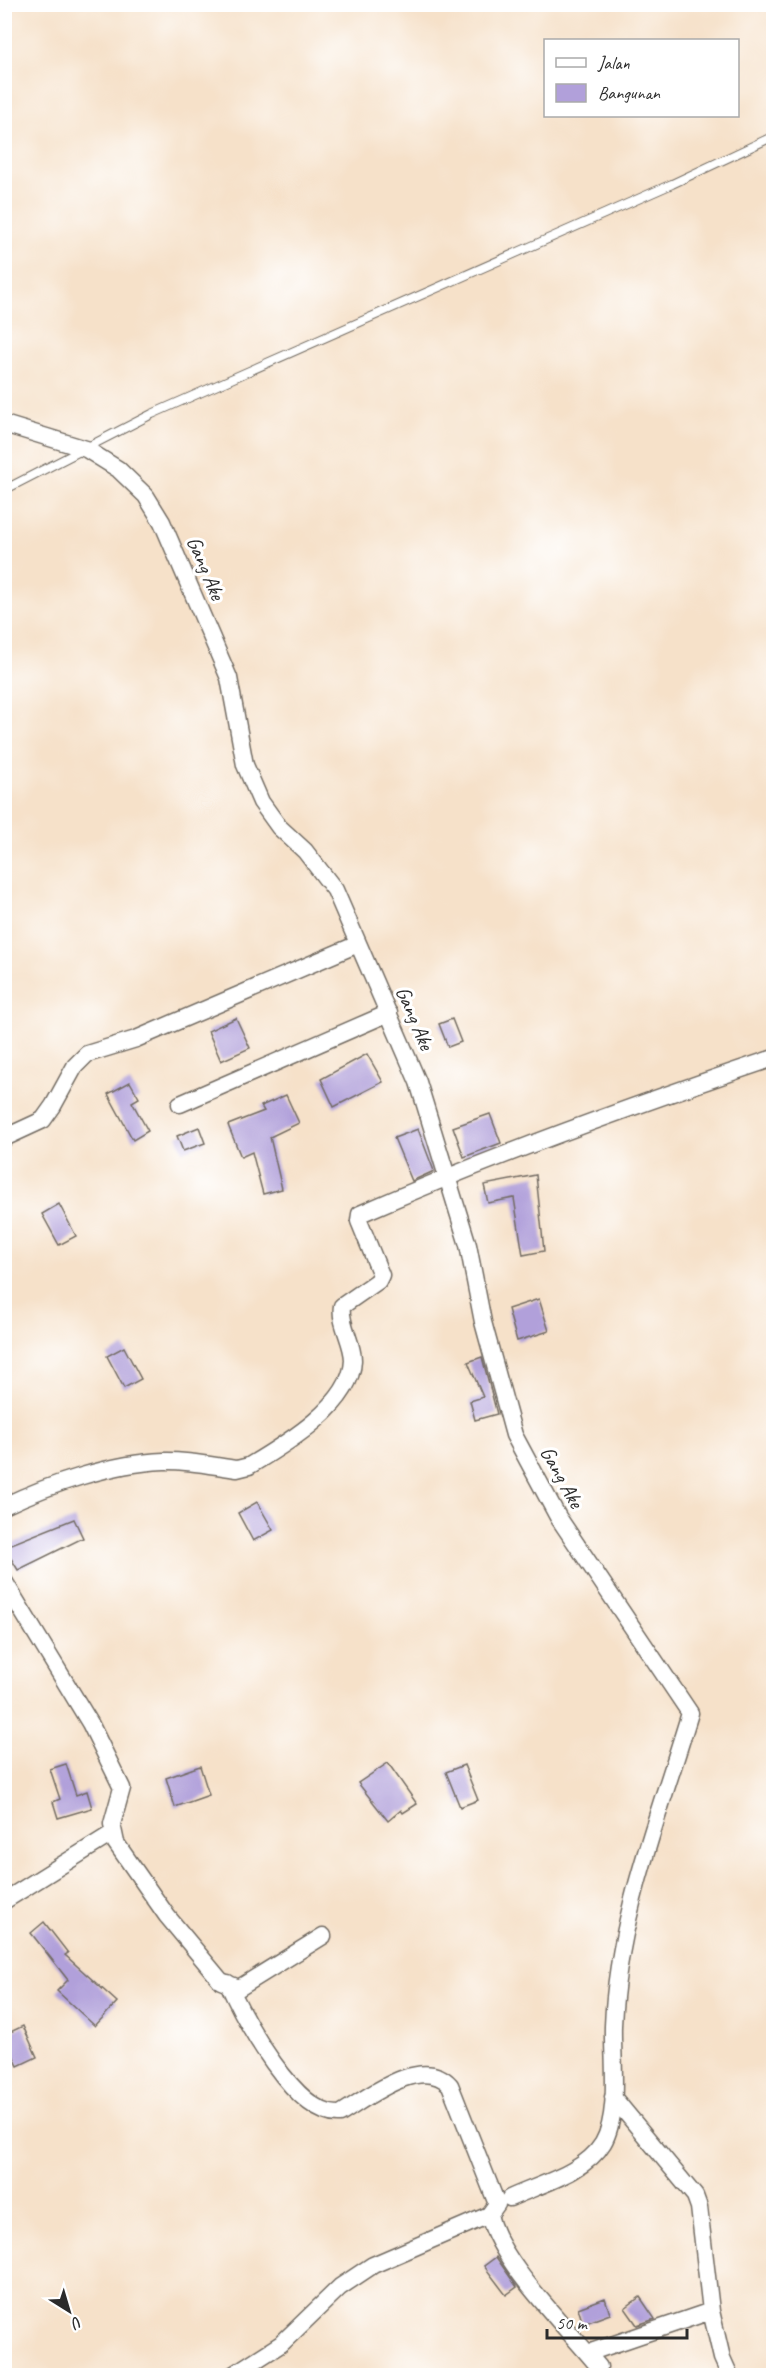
<svg xmlns="http://www.w3.org/2000/svg" width="778" height="2380" font-family="Caveat,sans-serif">
	<style>
		.building { fill: #b1a0da }
		.lines { fill: none; stroke-linecap: round; stroke-linejoin: round }
		.service-casing { stroke: #726b62; stroke-width: 10 }
		.minor-casing { stroke: #726b62; stroke-width: 19 }
		.service { stroke: #fff; stroke-width: 8 }
		.minor { stroke: #fff; stroke-width: 16 }
		.labels { text-anchor: middle; dominant-baseline: central; stroke-width: 6; stroke-linejoin: round; paint-order: stroke }
		.street-label { font-size: 21px; fill: #2b2b2b; stroke: #fff }
	</style>
	<rect width="100%" height="100%" fill="#fff"/>
	<filter id="ink" filterUnits="userSpaceOnUse"><feTurbulence type="fractalNoise" baseFrequency=".0167" numOctaves="2"/><feDisplacementMap in="SourceGraphic" scale="12" xChannelSelector="R" yChannelSelector="G"/><feConvolveMatrix kernelMatrix="1 2 1 2 8 2 1 2 1" color-interpolation-filters="sRGB"/></filter>
	<filter id="wash" filterUnits="userSpaceOnUse"><feTurbulence type="fractalNoise" baseFrequency=".008" numOctaves="4" result="noise"/><feDisplacementMap in="SourceGraphic" scale="24" xChannelSelector="R" yChannelSelector="G"/><feGaussianBlur stdDeviation="1.35" result="paint"/><feColorMatrix in="noise" values="0 0 0 0 0 0 0 0 0 0 0 0 0 0 0 0 0 1.4 0 .05"/><feComposite in="paint" operator="in"/></filter>
	<g filter="url(#wash)">
		<rect width="100%" height="100%" fill="#f6e1c9"/>
		<g id="blocks">
			<path class="building" d="M236,1018L250,1048L221,1061L208,1031Z
				M452,1019L461,1042L448,1047L439,1024Z
				M367,1054L383,1082L334,1107L321,1079Z
				M130,1082L139,1098L132,1102L148,1131L133,1140L108,1094Z
				M286,1095L299,1123L270,1137L282,1189L263,1194L252,1152L241,1157L228,1125L264,1111L261,1106Z
				M490,1114L501,1143L464,1157L453,1127Z
				M199,1127L205,1143L183,1151L177,1136Z
				M418,1129L434,1171L412,1181L394,1138Z
				M536,1175L544,1251L523,1255L514,1198L488,1203L484,1185Z
				M59,1204L76,1236L59,1245L42,1214Z
				M539,1299L549,1331L517,1341L508,1309Z
				M124,1347L141,1379L124,1388L107,1356Z
				M482,1357L497,1414L475,1420L470,1401L483,1397L468,1362Z
				M257,1502L273,1530L253,1541L238,1513Z
				M74,1519L83,1538L18,1570L4,1547Z
				M388,1763L417,1804L403,1813L401,1810L388,1821L358,1783Z
				M66,1764L76,1795L87,1791L92,1808L58,1818L53,1802L60,1799L50,1769Z
				M464,1765L478,1800L460,1807L446,1772Z
				M200,1766L209,1795L175,1807L166,1778Z
				M44,1922L68,1953L65,1955L117,2002L95,2026L57,1991L68,1980L31,1933Z
				M23,2026L37,2057L18,2066L4,2035Z
				M496,2257L517,2287L506,2295L484,2266Z
				M640,2297L655,2319L637,2325L625,2308Z
				M605,2298L610,2314L583,2324L578,2308Z"/>
		</g>
	</g>
	<g filter="url(#ink)">
		<use href="#blocks" fill-opacity="0" stroke="#726b62" stroke-width="1.5"/>
		<g class="lines">
			<defs>
				<path id="service" d="M4,490L152,414L672,184L774,136"/>
				<path id="minor" d="M4,424L86,449L118,469L146,496L162,522L229,678L245,765L261,802L279,827L305,851L335,890L418,1082L468,1245L483,1322L514,1435L558,1517L690,1713C659,1816 617,1919 613,2026C612,2059 620,2114 603,2143C585,2173 540,2184 510,2198
					M180,1104L389,1013
					M4,1138L43,1120L53,1106L75,1066L87,1054L136,1039L358,944
					M4,1506C50,1484 113,1463 164,1461C187,1460 214,1466 237,1469L249,1466C284,1445 352,1405 353,1360C353,1342 339,1323 342,1306L378,1281L381,1275L359,1221L360,1214C495,1155 634,1105 774,1058
					M4,1581L90,1723L122,1788L112,1824L116,1843L167,1916L221,1981L239,1988L323,1936
					M4,1901L113,1833
					M228,1983C244,2019 296,2117 340,2114C367,2098 422,2054 450,2085L497,2204L489,2215L373,2265L340,2287L281,2344L231,2376
					M613,2097L695,2196L699,2207L711,2311
					M489,2215C501,2265 567,2327 599,2367
					M588,2353L711,2311L722,2358L730,2376"/>
			</defs>
			<use href="#service" class="service-casing"/>
			<use href="#minor" class="minor-casing"/>
			<use href="#service" class="service"/>
			<use href="#minor" class="minor"/>
		</g>
	</g>
	<g class="labels">
		<g class="street-label">
			<text transform="translate(206 568) rotate(67)">Gang Ake</text>
			<text transform="translate(415 1018) rotate(67)">Gang Ake</text>
			<text transform="translate(562 1477) rotate(61)">Gang Ake</text>
		</g>
	</g>
	<rect width="778" height="2380" fill="none" stroke="#fff" stroke-width="24"/>
	<rect x="544" y="39" width="195" height="78" fill="#ffffff" stroke="#aaaaaa" stroke-width="1.5"/>
	<rect x="556" y="58" width="30" height="9" fill="#ffffff" stroke="#aaaaaa" stroke-width="1.5"/>
	<text x="598" y="69" font-size="18" fill="#2b2b2b">Jalan</text>
	<rect x="556" y="84" width="30" height="18" fill="#b1a0da" stroke="#aaaaaa" stroke-width="1.5"/>
	<text x="598" y="99" font-size="18" fill="#2b2b2b">Bangunan</text>
	<g transform="translate(69 2311) rotate(143)" stroke="#ffffff" stroke-width="4.5" paint-order="stroke">
	<path d="M0-4.5L10 22L0 15L-10 22Z" fill="#2b2b2b"/>
	<text y="-9" font-size="16" font-weight="bold" text-anchor="middle" fill="#2b2b2b">U</text>
	</g>
	<path d="M547 2329v9h140v-9" fill="none" stroke="#2b2b2b" stroke-width="3"/>
	<text x="556" y="2329" font-size="18" fill="#2b2b2b" stroke="#ffffff" stroke-width="4.5" paint-order="stroke">50 m</text>
</svg>
